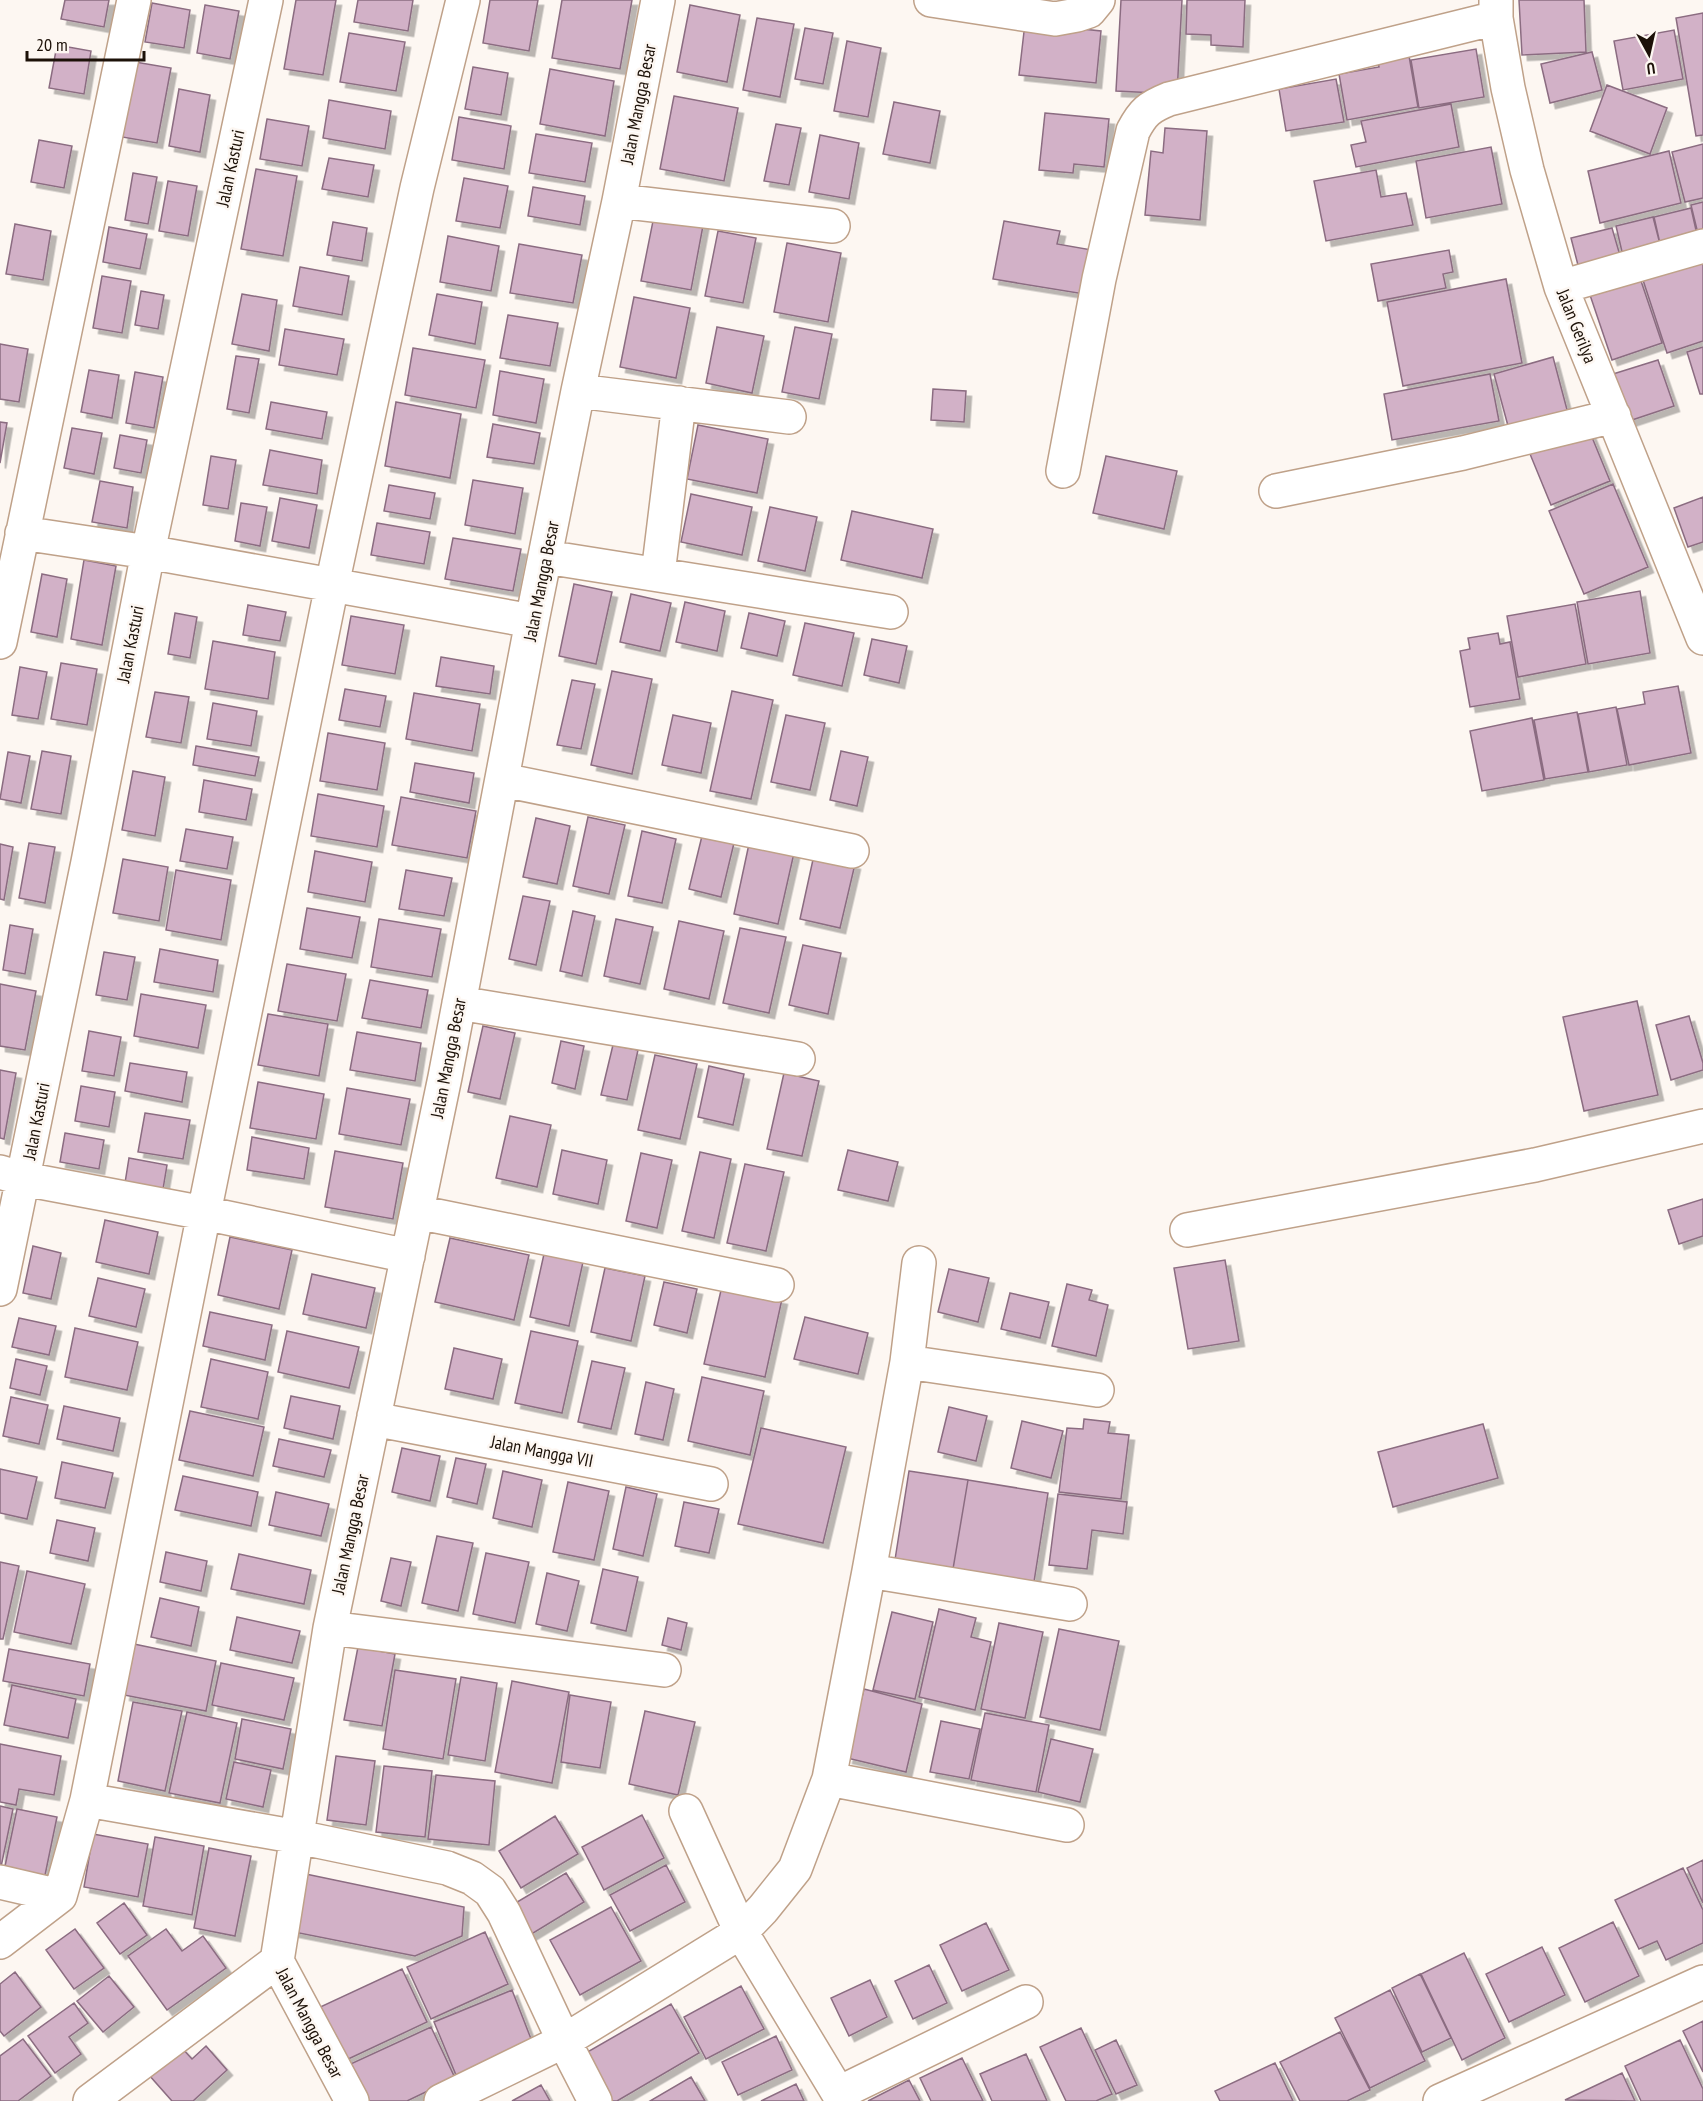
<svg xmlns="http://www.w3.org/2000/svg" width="1703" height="2101" font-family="'PT Sans Narrow',sans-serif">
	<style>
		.building { fill: #d2b1c7; stroke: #8b6c81; stroke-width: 1.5; filter: url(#shadow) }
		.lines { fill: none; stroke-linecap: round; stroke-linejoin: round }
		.minor-casing { stroke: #bfa189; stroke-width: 36 }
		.minor { stroke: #fff; stroke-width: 33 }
		.labels { text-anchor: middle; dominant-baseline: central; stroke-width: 5; stroke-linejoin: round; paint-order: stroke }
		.street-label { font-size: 18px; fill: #1c1108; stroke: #fdf7f2 }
	</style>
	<defs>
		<filter id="shadow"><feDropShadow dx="5.5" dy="5.5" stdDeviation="0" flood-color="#0004"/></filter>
	</defs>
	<rect width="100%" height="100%" fill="#fdf7f2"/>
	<path class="building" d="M65,0H109L104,27L61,19Z
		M296,0H336L323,75L284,69Z
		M358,0H413L408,31L354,22Z
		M490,0H538L529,51L483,43Z
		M562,0H632L620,69L552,58Z
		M1121,0H1182L1177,94L1116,91Z
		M1187,0H1245L1243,47L1211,45V35L1186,34Z
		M1519,0H1584L1586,52L1522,55Z
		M152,3L190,10L184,48L145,42Z
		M205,5L239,11L230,59L197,53Z
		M690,5L740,15L727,82L677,72Z
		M1703,13V135L1696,136L1676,18Z
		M757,18L794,24L780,97L743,90Z
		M1025,23L1101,31L1096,83L1019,75Z
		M805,28L833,33L823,84L795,79Z
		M1674,30L1683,79L1623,90L1614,41Z
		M349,33L405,42L396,91L340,82Z
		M847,41L881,48L868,117L834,111Z
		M57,45L91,51L84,94L49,88Z
		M1476,49L1484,97L1419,108L1411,60Z
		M1592,52L1602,90L1550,103L1541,64Z
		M1409,56L1418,107L1347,120L1339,74L1379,67L1378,62Z
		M135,62L171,68L157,143L122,137Z
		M473,67L508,73L501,115L465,109Z
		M550,69L614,81L605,136L540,124Z
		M1336,79L1344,122L1286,131L1279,89Z
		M1607,85L1667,108L1650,154L1590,131Z
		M179,89L210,95L200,152L169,146Z
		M674,96L738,108L724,181L660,169Z
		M329,100L391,111L385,149L323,138Z
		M894,102L940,111L930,163L883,154Z
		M1451,104L1459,147L1356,167L1351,145L1366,142L1361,121Z
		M1045,113L1109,119L1104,167L1074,164L1073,173L1039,170Z
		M459,117L511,126L504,169L452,160Z
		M267,119L309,126L302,166L260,159Z
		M776,124L801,128L789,185L764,181Z
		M1165,128L1207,131L1200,220L1145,215L1151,151L1163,153Z
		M536,134L592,143L585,182L529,173Z
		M820,135L859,143L849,199L809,192Z
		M39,140L72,146L64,188L31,182Z
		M1703,144V198L1685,202L1672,152Z
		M1491,147L1502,204L1426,218L1416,161Z
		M1669,151L1681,203L1600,223L1588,171Z
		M329,158L374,165L368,197L322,189Z
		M256,169L297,176L283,256L241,249Z
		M1376,170L1381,197L1406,193L1413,225L1326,241L1314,181Z
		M133,173L157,177L148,224L125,220Z
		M464,178L508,186L500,228L456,221Z
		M168,181L197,186L188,236L159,231Z
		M533,187L585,196L580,225L528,216Z
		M1703,202V237L1699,238L1691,205Z
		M656,206L705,215L691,290L641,281Z
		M1691,208L1698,239L1661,248L1654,217Z
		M1653,217L1661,248L1623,256L1616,226Z
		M1004,221L1060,231L1057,244L1092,250L1084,294L993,279Z
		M333,222L367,228L362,261L327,255Z
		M15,224L51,231L43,280L6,274Z
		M109,227L147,234L140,269L103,262Z
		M1612,228L1621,259L1579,269L1571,238Z
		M718,231L756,238L743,303L705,296Z
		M448,236L499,246L491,291L440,282Z
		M787,243L841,253L828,322L774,312Z
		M519,244L582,255L573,303L510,293Z
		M1449,250L1453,272L1443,274L1446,288L1378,301L1371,264Z
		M1703,258V341L1667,353L1642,277Z
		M300,267L349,276L342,315L293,306Z
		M102,276L131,281L122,333L93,328Z
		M1640,278L1662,343L1612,360L1590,295Z
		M1506,279L1522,363L1403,386L1387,302Z
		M141,291L164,295L158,329L135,325Z
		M242,294L277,300L269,351L232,344Z
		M437,294L482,302L475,344L429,335Z
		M634,297L690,308L676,378L620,367Z
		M508,315L558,323L550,366L500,358Z
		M717,327L764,336L752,393L706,383Z
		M795,327L832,334L819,399L782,392Z
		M285,329L344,339L337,375L279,365Z
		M0,344L28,349L19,402L0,399Z
		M1703,347V394H1700L1687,352Z
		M413,348L485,360L476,408L405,395Z
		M236,356L259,359L249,413L227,409Z
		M1553,357L1570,421L1511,437L1494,374Z
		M1658,360L1674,406L1629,421L1613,374Z
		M89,370L119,375L112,418L81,412Z
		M500,371L544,379L536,423L493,415Z
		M135,372L163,377L154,428L126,423Z
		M1490,374L1499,421L1392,440L1384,394Z
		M933,389L966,391L964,422L931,420Z
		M271,402L327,412L322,439L266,429Z
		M396,402L461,414L450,478L385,466Z
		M0,422L7,423L0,463Z
		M493,424L540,433L534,464L487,457Z
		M698,425L768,439L757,493L687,479Z
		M72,428L102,433L94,474L64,468Z
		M1589,430L1610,481L1551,505L1530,454Z
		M120,435L147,440L141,473L114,468Z
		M270,450L322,460L317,494L263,485Z
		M211,456L236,460L228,509L203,505Z
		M1106,456L1177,471L1164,529L1093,513Z
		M473,480L523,488L515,534L465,525Z
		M100,481L133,487L127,528L92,522Z
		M1613,484L1648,567L1584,594L1549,511Z
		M389,485L435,493L430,519L384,511Z
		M691,494L752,507L742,555L681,542Z
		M1703,497V542L1688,547L1674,508Z
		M280,498L317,505L309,548L272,541Z
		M241,503L267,507L260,546L235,541Z
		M770,507L817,517L805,571L758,561Z
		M852,511L933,529L922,578L841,560Z
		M377,523L430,532L424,564L371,555Z
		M453,538L521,549L513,591L445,579Z
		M84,560L116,566L102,645L71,639Z
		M42,574L67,579L57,637L31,632Z
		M574,584L612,592L596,664L559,656Z
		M1640,591L1650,653L1588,664L1577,602Z
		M631,594L671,603L660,651L620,642Z
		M685,602L725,611L717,651L676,642Z
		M1575,604L1586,664L1518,677L1507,616Z
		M248,605L286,612L280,641L243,635Z
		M175,613L197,617L190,658L168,654Z
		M749,613L785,621L777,656L741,648Z
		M351,616L404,625L395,674L342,665Z
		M805,623L854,633L842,686L793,675Z
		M1498,633L1500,644L1510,642L1520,699L1470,707L1460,651L1470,649L1468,638Z
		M872,639L907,646L899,683L864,675Z
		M213,641L275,652L268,699L205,689Z
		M441,657L494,666L490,694L436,686Z
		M61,663L97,669L87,725L51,719Z
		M20,667L47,672L38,719L12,715Z
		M612,671L652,679L632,774L591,765Z
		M572,680L595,684L581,749L557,745Z
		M1678,686L1691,753L1629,765L1617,709L1645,704L1643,692Z
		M345,689L386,696L380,727L339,720Z
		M732,691L773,700L751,799L710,791Z
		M155,692L189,697L181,743L146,737Z
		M414,693L480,704L472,751L406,739Z
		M213,703L257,711L251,746L207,739Z
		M1616,707L1627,765L1589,772L1578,714Z
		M1577,712L1588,772L1545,779L1534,720Z
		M673,715L711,723L701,773L662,765Z
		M786,715L825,723L810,790L771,782Z
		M1532,718L1544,780L1482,791L1470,731Z
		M328,733L385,743L377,790L320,781Z
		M196,746L259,757L255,776L193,765Z
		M42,751L71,756L61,814L31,809Z
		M841,751L868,757L857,806L830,800Z
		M8,752L30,756L21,803L0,799Z
		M415,763L474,773L469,803L410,792Z
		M133,771L165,777L155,836L122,830Z
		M204,780L252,789L246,820L199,812Z
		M318,794L384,806L377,847L311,836Z
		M401,797L476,811L467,858L392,845Z
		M588,817L625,825L609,894L573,886Z
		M536,818L570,826L557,884L523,877Z
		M186,829L233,837L227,869L180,861Z
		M642,831L676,839L662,903L628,896Z
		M702,836L734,843L721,897L689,889Z
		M29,843L55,847L45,903L19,898Z
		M0,844L13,847L4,900L0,899Z
		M749,844L794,853L778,924L734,914Z
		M315,851L372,862L365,902L308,892Z
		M814,855L855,864L840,928L800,919Z
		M123,859L168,867L159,921L113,913Z
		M176,870L231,880L221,940L166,930Z
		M406,870L452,878L444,916L399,909Z
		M523,896L550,901L536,965L509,959Z
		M307,908L360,917L352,958L300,949Z
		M573,911L595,916L582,976L560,971Z
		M379,919L441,929L432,977L371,967Z
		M616,919L653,927L640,984L604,976Z
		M679,921L724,931L709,999L664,989Z
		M10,925L33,929L25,974L3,970Z
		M740,928L786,937L769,1013L723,1003Z
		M803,945L841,953L828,1014L789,1005Z
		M160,949L218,960L213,992L154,982Z
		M104,952L135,957L127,1000L96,995Z
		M287,964L346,974L337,1021L278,1011Z
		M370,980L428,990L421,1028L362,1018Z
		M0,984L36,991L25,1050L0,1046Z
		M141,994L206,1005L198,1048L134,1036Z
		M1637,1001L1658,1095L1584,1111L1563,1017Z
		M268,1014L328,1024L319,1076L258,1065Z
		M1689,1016L1703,1063V1070L1671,1080L1656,1025Z
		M483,1026L515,1033L500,1099L468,1092Z
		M89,1031L121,1037L114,1076L82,1071Z
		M357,1032L421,1043L415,1081L350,1070Z
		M561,1041L584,1046L575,1089L552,1083Z
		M613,1045L638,1050L627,1100L601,1095Z
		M655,1055L697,1064L680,1139L638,1130Z
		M130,1063L187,1072L182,1102L125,1091Z
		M709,1066L744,1074L733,1125L698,1117Z
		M0,1070L16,1073L4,1139L0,1138Z
		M784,1073L819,1081L802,1156L767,1149Z
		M258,1082L324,1094L316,1139L250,1128Z
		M81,1086L115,1092L109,1127L75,1121Z
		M347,1088L410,1099L401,1145L339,1134Z
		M145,1113L190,1120L183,1159L138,1152Z
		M510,1116L551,1125L537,1187L496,1178Z
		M65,1133L104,1140L99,1169L60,1162Z
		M252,1137L309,1148L304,1179L247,1170Z
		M562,1150L607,1160L598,1204L553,1194Z
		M848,1150L898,1162L888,1201L838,1190Z
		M335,1151L403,1163L393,1219L325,1207Z
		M700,1152L731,1159L714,1238L682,1231Z
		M641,1153L672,1160L657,1228L626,1221Z
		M129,1158L167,1165L163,1189L125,1183Z
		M745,1164L784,1172L766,1251L727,1243Z
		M1703,1199V1236L1679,1244L1668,1210Z
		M105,1220L158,1232L149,1274L96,1262Z
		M230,1237L292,1250L279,1309L218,1295Z
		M450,1238L529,1255L514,1320L435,1302Z
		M33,1246L61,1253L51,1299L23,1293Z
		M544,1254L583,1262L569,1326L530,1317Z
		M1225,1260L1239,1341L1188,1349L1174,1268Z
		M605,1268L645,1276L631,1341L591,1332Z
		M949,1269L989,1278L978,1322L938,1312Z
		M312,1274L375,1288L366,1328L303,1314Z
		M98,1278L145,1289L136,1327L89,1316Z
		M664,1282L697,1289L687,1333L654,1325Z
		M1067,1284L1092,1290L1089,1300L1108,1305L1096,1356L1052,1346Z
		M722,1286L782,1299L765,1377L704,1364Z
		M1010,1293L1049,1302L1040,1338L1001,1329Z
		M210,1312L272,1325L265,1360L203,1346Z
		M805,1317L868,1333L858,1374L794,1359Z
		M19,1318L56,1326L49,1355L12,1347Z
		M75,1328L138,1342L127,1390L65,1377Z
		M287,1331L359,1347L349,1388L278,1372Z
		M531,1331L578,1341L562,1413L515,1403Z
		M454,1348L502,1359L493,1399L445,1389Z
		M16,1359L47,1366L40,1395L10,1388Z
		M211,1359L268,1372L258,1419L201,1407Z
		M592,1361L625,1368L611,1429L578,1422Z
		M702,1377L764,1391L750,1455L688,1441Z
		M646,1382L674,1389L663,1440L635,1434Z
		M291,1396L340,1406L333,1439L284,1428Z
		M11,1397L48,1405L39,1444L3,1436Z
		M64,1406L120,1418L113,1451L57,1439Z
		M949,1407L987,1416L976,1461L938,1452Z
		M190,1411L264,1427L253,1476L179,1460Z
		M1084,1419L1110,1422L1108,1433L1129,1435L1121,1499L1059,1492L1067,1428L1083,1429Z
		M1022,1421L1063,1431L1051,1478L1011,1468Z
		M1483,1424L1498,1478L1393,1507L1378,1452Z
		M761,1428L846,1447L823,1543L738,1524Z
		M279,1439L331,1450L324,1477L273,1466Z
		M402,1448L440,1456L430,1501L392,1492Z
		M456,1458L486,1464L477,1504L447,1497Z
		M62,1462L113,1473L105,1508L55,1498Z
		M0,1469L37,1477L27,1519L0,1513Z
		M503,1471L542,1480L532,1527L493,1518Z
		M909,1471L968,1480L952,1575L894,1566Z
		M183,1476L258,1492L251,1526L175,1510Z
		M968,1480L1048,1493L1033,1588L952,1575Z
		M568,1482L609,1491L594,1560L553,1552Z
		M626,1487L657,1494L643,1556L613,1549Z
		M276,1492L329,1504L321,1536L269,1525Z
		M1058,1494L1127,1502L1123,1534L1092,1530L1087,1569L1049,1565Z
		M684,1502L719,1509L709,1553L675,1546Z
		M57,1520L95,1528L88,1561L50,1553Z
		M437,1536L473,1543L458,1611L422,1603Z
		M166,1552L207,1561L201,1591L160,1582Z
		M486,1553L529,1562L515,1623L473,1614Z
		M239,1554L311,1570L304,1604L231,1589Z
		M391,1558L411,1562L401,1606L381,1601Z
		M0,1562L19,1566L3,1639H0Z
		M603,1569L638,1577L626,1631L591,1623Z
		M27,1571L85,1584L71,1644L14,1632Z
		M547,1573L579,1581L567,1631L536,1624Z
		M160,1598L199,1607L191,1646L151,1637Z
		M939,1609L976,1618L971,1637L991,1642L975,1710L919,1697Z
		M892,1612L933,1622L915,1699L873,1690Z
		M237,1617L300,1631L292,1663L230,1650Z
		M668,1618L687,1623L681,1650L662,1645Z
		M999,1623L1043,1632L1025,1718L981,1709Z
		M1059,1629L1119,1641L1100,1730L1040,1717Z
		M134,1644L216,1661L206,1711L124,1695Z
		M358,1647L395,1654L382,1726L344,1720Z
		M9,1649L90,1664L84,1696L3,1681Z
		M221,1663L294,1678L284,1720L212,1705Z
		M395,1670L456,1679L443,1759L383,1749Z
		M461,1677L497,1683L485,1761L448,1755Z
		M512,1681L569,1692L552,1783L495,1772Z
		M12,1685L76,1699L68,1738L4,1725Z
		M864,1689L922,1704L906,1772L847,1758Z
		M570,1695L611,1702L600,1768L561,1762Z
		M133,1702L182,1711L165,1791L118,1781Z
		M645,1711L695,1722L678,1795L629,1784Z
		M187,1712L237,1723L220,1803L169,1793Z
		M985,1713L1049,1725L1036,1792L971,1780Z
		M242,1719L291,1729L283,1769L235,1759Z
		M941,1721L980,1729L969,1779L930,1772Z
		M1051,1739L1093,1749L1080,1802L1038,1792Z
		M0,1744L61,1756L54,1795L19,1789L16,1805L0,1802Z
		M336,1756L375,1761L366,1825L327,1820Z
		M234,1762L271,1770L263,1807L226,1799Z
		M384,1766L432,1771L425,1837L376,1832Z
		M436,1775L495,1781L489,1845L428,1839Z
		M0,1806L13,1809L1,1867H0Z
		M17,1809L57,1817L44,1880L4,1871Z
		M642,1815L664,1858L604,1890L582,1847Z
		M555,1816L578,1854L521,1888L499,1851Z
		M93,1834L148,1844L138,1897L84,1887Z
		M155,1837L204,1846L192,1915L143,1906Z
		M209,1848L251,1856L235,1936L194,1928Z
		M1703,1860V1903L1687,1868Z
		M666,1865L685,1902L630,1931L610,1895Z
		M1683,1868L1703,1910V1943L1666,1960L1657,1941L1639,1949L1615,1900Z
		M301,1873L464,1907L462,1936L415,1956L289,1931Z
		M566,1873L584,1902L525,1938L507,1908Z
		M124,1903L147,1935L120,1954L97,1923Z
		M611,1907L641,1961L580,1995L550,1940Z
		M1613,1922L1639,1976L1585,2002L1559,1948Z
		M986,1923L1009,1970L962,1991L940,1945Z
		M75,1929L104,1968L74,1989L46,1950Z
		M166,1929L182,1951L203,1936L226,1968L167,2010L128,1956Z
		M485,1932L508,1984L431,2019L407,1967Z
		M1542,1947L1565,1995L1509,2022L1486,1974Z
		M1464,1953L1505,2038L1462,2060L1421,1974Z
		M929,1965L947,2003L913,2019L895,1981Z
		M402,1969L427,2022L344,2061L318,2008Z
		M15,1972L41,2007L4,2036L0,2031V1984Z
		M1420,1974L1451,2038L1422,2052L1392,1988Z
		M109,1976L134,2007L103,2032L77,2001Z
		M870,1980L887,2017L849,2036L831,1998Z
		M741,1986L764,2029L706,2059L684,2017Z
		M512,1990L533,2044L456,2075L434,2022Z
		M1390,1990L1425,2061L1370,2088L1335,2018Z
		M74,2003L88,2023L69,2037L81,2054L55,2073L28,2036Z
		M671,2004L699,2053L617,2101H611L584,2054Z
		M1703,2021V2072L1683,2031Z
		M431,2027L455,2078L407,2101H360L344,2067Z
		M1081,2028L1112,2094L1096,2101H1066L1040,2047Z
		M1340,2032L1370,2090L1347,2101H1300L1280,2062Z
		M776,2036L792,2070L738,2095L722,2062Z
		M23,2039L51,2076L18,2101H0V2056Z
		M1116,2040L1137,2085L1116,2094L1095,2050Z
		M1680,2040L1703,2089V2101H1641L1625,2066Z
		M206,2046L227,2070L193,2101H172L149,2075L181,2047L192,2059Z
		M1026,2054L1047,2101H992L980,2074Z
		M962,2058L983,2101H931L920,2078Z
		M1275,2063L1293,2101H1220L1215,2091Z
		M1622,2073L1635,2101L1565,2100Z
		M691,2077L705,2101H650Z
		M909,2080L920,2101H868Z
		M796,2084L804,2101H761Z
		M541,2085L550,2101H512Z"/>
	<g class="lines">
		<defs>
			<path id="minor" d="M931,0L1055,19L1077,15L1089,11L1098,0
				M1496,0V18L1508,88L1527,170L1561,287L1703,638
				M619,201L833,226
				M1561,287L1703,246
				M578,391L789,417
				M1063,471L1099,279L1133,131C1143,112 1149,107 1169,99L1496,18
				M1276,491L1463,453L1614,416
				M22,533L148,552L532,621
				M546,557L891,612
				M658,574L679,403
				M0,642L134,0
				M503,780L852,851
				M459,1003L798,1059
				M0,1172L24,1179L204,1213L408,1256
				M417,1212L777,1285
				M1187,1230L1535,1165L1703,1126
				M0,1289L88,862L148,552L266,0
				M907,1362L1097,1390
				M374,1416L389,1422L711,1484
				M869,1571L1070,1604
				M330,1628L664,1670
				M829,1779L1067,1825
				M87,1800L298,1837L447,1868L472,1878L490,1891L504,1913L564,2041L595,2101
				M686,1811L741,1932L843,2101
				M0,1882L60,1896
				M0,1942L60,1896L87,1800L204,1213L332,585L417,188L463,0
				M839,2093L1026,2002
				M90,2101L277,1961
				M352,2101L277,1961L330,1628L445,1077L532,621L578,391L619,201L658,0
				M441,2101L564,2041L741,1932L763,1909L795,1869L829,1779L869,1571L907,1362L919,1263
				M1440,2101L1703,1982"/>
		</defs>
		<use href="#minor" class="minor-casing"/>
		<use href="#minor" class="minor"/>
	</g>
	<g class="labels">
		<g class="street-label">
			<text transform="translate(638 104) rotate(-79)">Jalan Mangga Besar</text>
			<text transform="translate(230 168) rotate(-78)">Jalan Kasturi</text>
			<text transform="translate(1577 326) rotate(68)">Jalan Gerilya</text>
			<text transform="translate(541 581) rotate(-79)">Jalan Mangga Besar</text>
			<text transform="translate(130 644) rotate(-79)">Jalan Kasturi</text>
			<text transform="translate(448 1058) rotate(-79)">Jalan Mangga Besar</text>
			<text transform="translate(36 1121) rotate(-79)">Jalan Kasturi</text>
			<text transform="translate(542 1451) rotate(11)">Jalan Mangga VII</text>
			<text transform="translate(350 1534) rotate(-78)">Jalan Mangga Besar</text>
			<text transform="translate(310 2023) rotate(62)">Jalan Mangga Besar</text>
		</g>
	</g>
	<g transform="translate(1649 54) rotate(172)" stroke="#fdf7f2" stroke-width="4.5" paint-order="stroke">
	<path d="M0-4.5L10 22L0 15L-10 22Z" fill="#1c1108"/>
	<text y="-9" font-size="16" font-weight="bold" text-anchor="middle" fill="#1c1108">U</text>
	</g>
	<path d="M27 51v9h117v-9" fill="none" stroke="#1c1108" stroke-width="3"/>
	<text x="36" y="51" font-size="18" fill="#1c1108" stroke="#fdf7f2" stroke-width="4.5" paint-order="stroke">20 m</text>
</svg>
